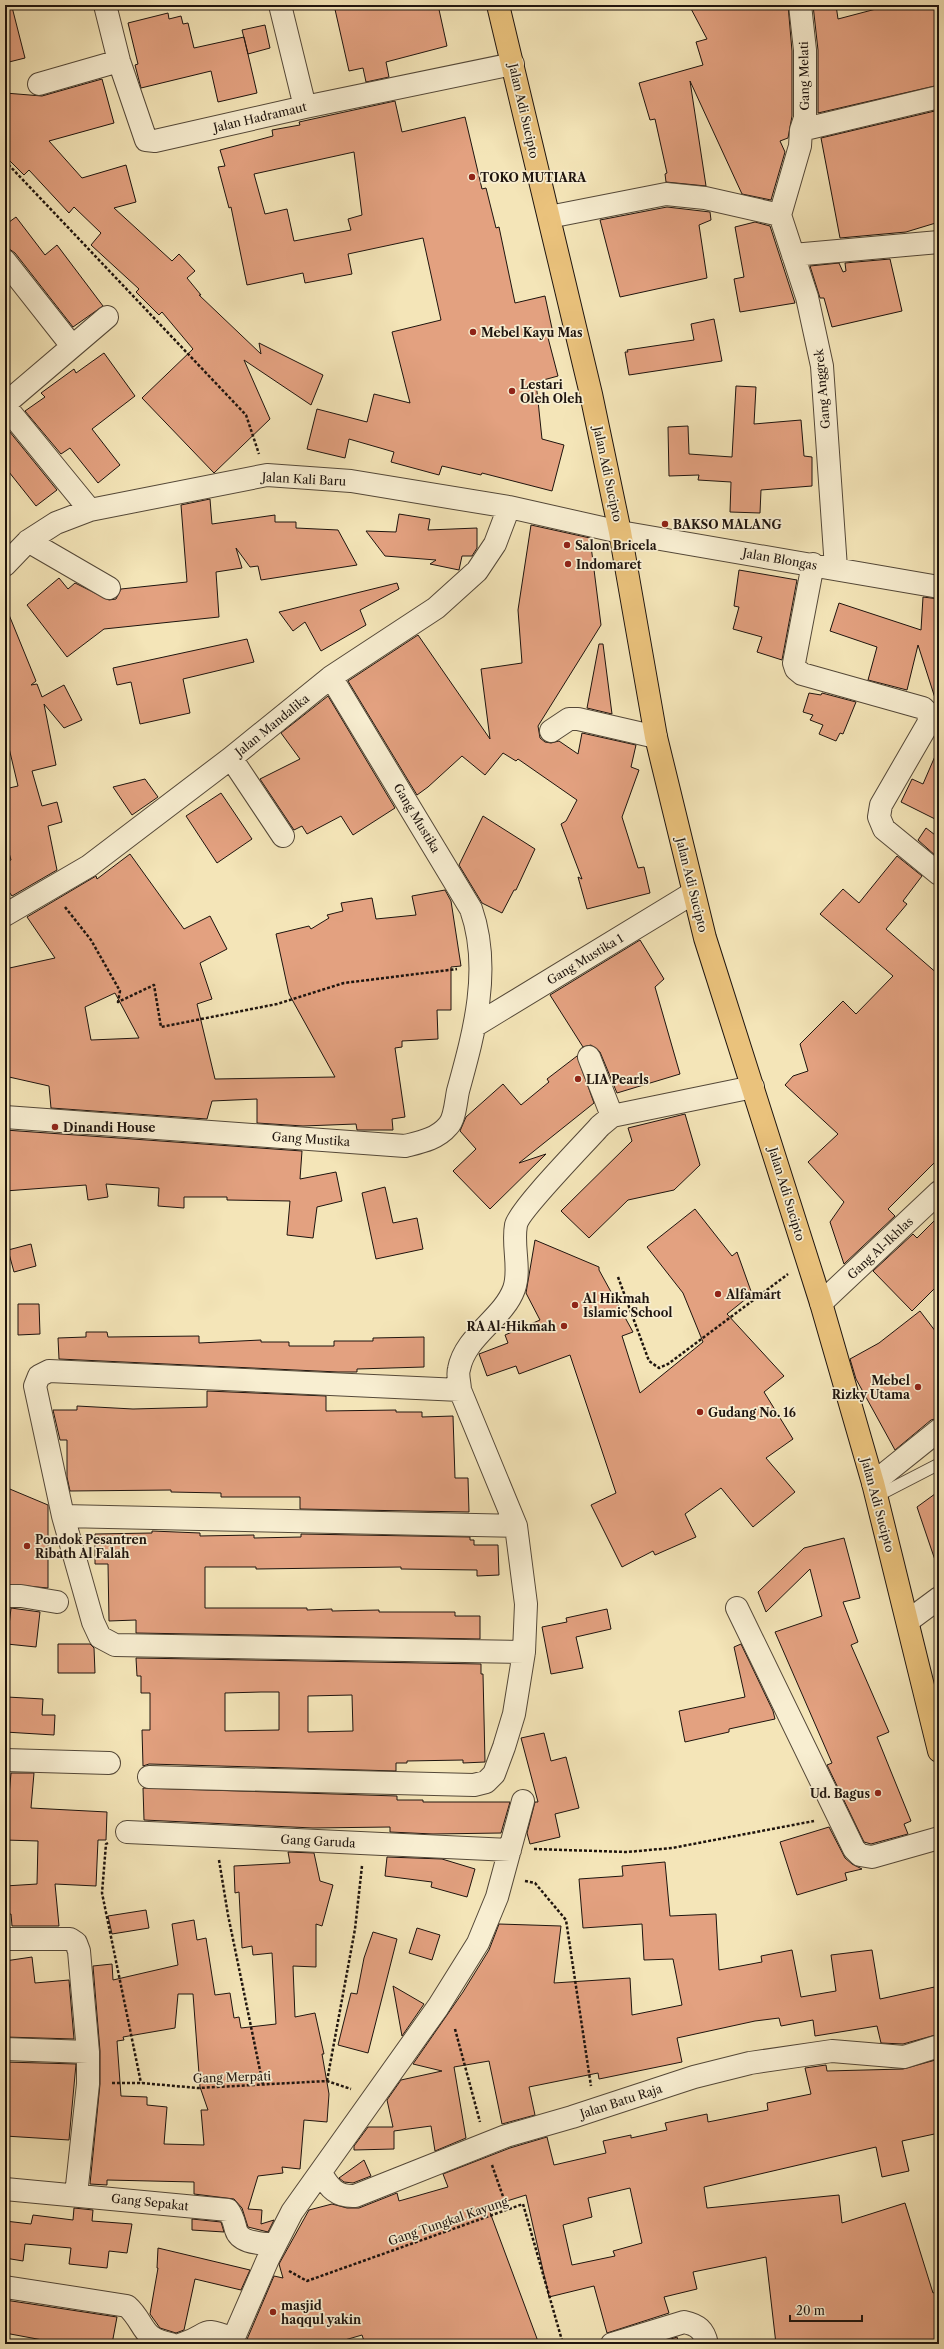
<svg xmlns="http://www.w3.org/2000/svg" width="944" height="2349" font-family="'Libre Caslon Text',serif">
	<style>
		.building { fill: #e3a180; stroke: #1e140e; fill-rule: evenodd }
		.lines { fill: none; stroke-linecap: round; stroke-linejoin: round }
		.lane-casing { stroke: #544838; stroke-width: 13 }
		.street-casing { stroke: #544838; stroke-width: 24 }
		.highway-casing { stroke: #1e140e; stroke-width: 24 }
		.path { stroke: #1e140e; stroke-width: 2.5; stroke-dasharray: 3 2; stroke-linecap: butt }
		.lane { stroke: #f8eed1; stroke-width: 11 }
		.street { stroke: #f8eed1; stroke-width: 22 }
		.highway { stroke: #eac27c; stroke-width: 22 }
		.poi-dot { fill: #8f2418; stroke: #f8eed1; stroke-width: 1.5 }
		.labels { text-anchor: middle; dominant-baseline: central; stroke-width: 3.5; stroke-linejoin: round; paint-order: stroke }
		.street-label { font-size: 12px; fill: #1e140e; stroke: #f8eed1 }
		.poi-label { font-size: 12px; font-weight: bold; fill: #1e140e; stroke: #f8eed1; text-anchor: start }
	</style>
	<rect width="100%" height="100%" fill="#f4e5b8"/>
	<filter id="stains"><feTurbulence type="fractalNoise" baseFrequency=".005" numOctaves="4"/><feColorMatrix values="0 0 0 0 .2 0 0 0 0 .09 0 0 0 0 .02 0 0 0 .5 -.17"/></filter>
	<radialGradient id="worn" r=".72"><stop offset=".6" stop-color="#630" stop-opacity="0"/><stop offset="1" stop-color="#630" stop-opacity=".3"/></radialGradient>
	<path class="building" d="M334,5H438L447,46L386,62L389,77L366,82L363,68L349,71Z
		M689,5H788L792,51V116L788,138L780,141L785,152L771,200L742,194L690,81L706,186L666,182L665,174L667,173L655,119L650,120L639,83L703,65L696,42L707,39Z
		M813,5H836L838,19L876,9L875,5H939V85L818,113V50Z
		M5,7H12L25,58L5,63Z
		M168,13L169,19L181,16L183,24L188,23L194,48L244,37L257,93L218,102L211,71L141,88L135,65L138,64L128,23Z
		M265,25L270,48L248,54L242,30Z
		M102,79L114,123L49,141L82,178L126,165L136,202L114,208L172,261L179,254L195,271L187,278L201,295H199L261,354L259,343L323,375L311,405L244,360L270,419L214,473L142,398L193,349L162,312L159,315L136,292L139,289L91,245L101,233L74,207L69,213L29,170L24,175L5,156V93L42,96Z
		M395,101L402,132L465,117L482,189L486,188L496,228L499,227L515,303L545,296L553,333L547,334L558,376L536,382L542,439L564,445L552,491L482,473L481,475L442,466L439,475L391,462L394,452L349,439L345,458L307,449L317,409L367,422L374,394L410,403L392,332L441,320L423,238L348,254L352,274L305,283L303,273L247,285L231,207L229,208L218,167L225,166L220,150L273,136L272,130L300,125L299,122ZM354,152L362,215L348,219L351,230L294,241L287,209L265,214L254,174Z
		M939,110V222L906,232L840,238L821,138Z
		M667,207L710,212L711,220L699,225L707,278L620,297L600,220Z
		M16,217L45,255L57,245L103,306L73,327L15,253L5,246V225Z
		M755,222L770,226L795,303L740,312L734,279L744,277L735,227Z
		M890,259L902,311L832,327L824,298H820L810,266L839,263L843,272L846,271L845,263Z
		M714,319L722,361L629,375L625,352H628L627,350L694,340L691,324Z
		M104,353L135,396L92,429L120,465L98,483L70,448L61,454L25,411L45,397L41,393L74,369L76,373Z
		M736,386L756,387L754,424L801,420L804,456L812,457V486L761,490L760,513L730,512L731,482L698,480L699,475L669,476L668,427L688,426L689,454L732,457Z
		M5,426L57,490L36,506L5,467Z
		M210,499L212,524L275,515V522H296V528L338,530L357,565L261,580L258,566L250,567L236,548L242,568L216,572L219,617L104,629L67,657L27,605L59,578L68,589L75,583L109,600L116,599L121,589L187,582L181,505Z
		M399,514L430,519L428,530L477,528V548L472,556H462L459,570L430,564L436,560L385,556L366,531L396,532Z
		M531,525L590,538L601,625L538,726L540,738L545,742L551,743L559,741L578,754L582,733L636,745L631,767L639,770L622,817L638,868L644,867L650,893L587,909L578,877L582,879L561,824L566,821L577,800L518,759L516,761L503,753L485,775L462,756L428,787L417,795L348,681L418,635L490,739L481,669L522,663L518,610Z
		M739,570L797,580L782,660L757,652L762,637L733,629L739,607L734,606Z
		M397,583L399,589L360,610L366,625L321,651L305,622L293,631L279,612Z
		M923,597L939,599V697L935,698L918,645L907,690L868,680L877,647L830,631L839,603L921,630Z
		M5,605L36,681L31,685L37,684L42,697L64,685L82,720L64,728L44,704L56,765L32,771L42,806L57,802L62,822L48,826L57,870L12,896L5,886V862L11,860L5,838V789L18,786L5,731Z
		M247,639L254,662L183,679L190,713L140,724L131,682L117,685L113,668Z
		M599,644H603L612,714L587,708Z
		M809,693L821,695L822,693L856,702L843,734L840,733L836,741L819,734L823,725L810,720L813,715L803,712Z
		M328,696L395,808L353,835L341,816L307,834L302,826L294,830L260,779L300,759L281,733Z
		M939,747V821L901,802L912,779L923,784Z
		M145,779L158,797L132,815L113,787Z
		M221,793L252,839L217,863L186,816Z
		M483,816L535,849L516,890H514L502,913L482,903L459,865Z
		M926,828L939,838L937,857L918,840Z
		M130,854L184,929L210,916L227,949L200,963L212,999L197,1004L215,1079L335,1077L289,994L276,934L309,926L311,929L329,918L327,915L343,911L341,903L372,898L376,919L416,915L412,896L445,890L451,901L461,966L451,967V1010H437L438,1039L402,1041V1047L395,1048L405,1117L392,1119L393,1130H357L356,1124L303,1126L257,1123V1099L212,1101L207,1119L51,1108L49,1086L9,1077V1052H5V969L55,958L27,917L96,876L97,879ZM115,993L139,1038L91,1040L85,1007Z
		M897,856L922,876L903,901L907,904L886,929L939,975V1158L888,1209L895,1216L844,1264L830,1222L844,1202L808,1162L838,1134L785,1085L793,1076L808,1071L800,1044L843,1001L856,1014L893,976L820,914L843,889L859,903Z
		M640,940L664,979L655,987L680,1074L617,1093L600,1052L591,1045L583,1047L550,995Z
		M577,1056L594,1103L519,1163L546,1154L490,1209L453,1171L476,1149L460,1131L466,1117L503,1084L521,1105L549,1082L547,1079Z
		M685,1114L700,1165L674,1190L628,1200L589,1238L561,1211L632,1141L628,1128Z
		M5,1130L302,1151L300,1179L336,1172L342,1201L317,1207L313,1238L287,1235L290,1201L227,1200V1197H184V1208L158,1206L159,1188L106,1184L108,1197L88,1200L86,1185L5,1191Z
		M385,1187L393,1223L417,1218L423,1249L376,1259L362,1193Z
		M695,1209L732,1256L737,1252L752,1294L727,1314L784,1376L764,1392L793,1439L766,1458L795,1492L753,1527L721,1488L685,1514L696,1537L655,1555L653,1551L622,1567L591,1505L616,1493L570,1355L519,1374L516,1366L487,1376L479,1354L508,1343L505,1335L540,1320L526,1293L535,1240L599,1267V1270L633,1332L622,1336L640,1393L703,1342L683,1293L647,1247Z
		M939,1216V1284L912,1311L873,1271L913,1234L917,1238Z
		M31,1244L36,1266L14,1272L8,1250Z
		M18,1304H39L40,1334L18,1335Z
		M920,1311L939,1336V1418L931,1420L895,1450L856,1379L850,1359L879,1343Z
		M86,1332H107L108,1337L199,1336V1343L261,1340V1342H289V1346H334V1341H373V1338L424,1337V1367L357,1369V1372H338L59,1359L58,1338L86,1337Z
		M207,1391L326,1396V1411L396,1410V1412H422V1417L453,1416L455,1478H468L469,1512L300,1509V1497H221V1493L171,1492V1490L70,1491L67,1477V1440H60L53,1410H77V1406L133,1409L207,1407Z
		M5,1487L48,1505V1588L5,1584Z
		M939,1491V1562L936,1563L917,1507Z
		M152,1531L200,1533V1536L254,1535V1538L301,1537V1534L470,1537V1540H474V1545H498L499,1575L477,1576V1570L401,1569V1567L256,1569V1567H205V1608H307V1610L332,1609V1611L379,1610V1612H455V1616H480V1639L136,1633V1620L109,1621L108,1564H95V1534L152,1533Z
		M844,1538L860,1598L843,1602L858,1642L851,1645L889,1732L877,1737L911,1821L904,1824L908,1834L871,1844L864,1842L827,1765L832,1763L775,1632L822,1616L810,1569L766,1612L758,1592L804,1548Z
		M11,1608L40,1612L36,1647L7,1644Z
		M607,1609L611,1629L576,1637L583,1668L551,1674L542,1627L567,1622L566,1618Z
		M58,1644H90L94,1648L95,1673H58Z
		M741,1644L773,1711L775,1719L729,1729V1732L685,1742L679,1711L745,1697L734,1647Z
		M136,1658L481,1664V1674H483L485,1762L463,1763V1760L407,1761V1763H396V1771L149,1764L143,1766L142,1730H150V1693H141V1676H137ZM261,1692H279V1730L225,1731V1693ZM352,1695L353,1731L308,1732V1696Z
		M7,1697L43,1699L42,1715H55L54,1735L5,1732Z
		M544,1733L551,1761L566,1757L579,1808L555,1814L560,1837L530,1844L527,1833L535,1802H538L521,1738Z
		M11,1773H34L31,1808L107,1812L106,1840H98L96,1886L55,1884L59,1926H12L11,1914L5,1915V1886L37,1884L38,1841L5,1840V1807H8Z
		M143,1788L397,1796V1800H423V1802H510L501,1833L433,1834L390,1832V1827L313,1828L144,1820Z
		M829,1827L845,1858L852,1864L862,1869L845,1873L847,1880L797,1895L780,1842Z
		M288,1852L314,1853L320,1881L333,1885L322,1926L316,1924V1967L293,1966L295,2017L315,2013L324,2054H322L329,2094L327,2122L304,2120L300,2169L282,2167L283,2173L258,2176L248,2209L262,2210L261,2224L274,2220L268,2232L248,2227L242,2208L234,2199L194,2194V2182L107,2180V2185L90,2184L100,2084V2051L93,1966L112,1964L113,1980L178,1965L172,1924L194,1920L197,1940L206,1938L215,1995L230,1993L234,2018L239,2017L241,2028L276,2024L272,1953L253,1955L252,1946L242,1948L239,1892L235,1893L234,1866L290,1863ZM178,1994H193L200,2087L208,2110H201L204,2145L164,2144L167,2107L147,2105V2097L121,2096L117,2041L124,2040L123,2037L175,2028Z
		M387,1857L442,1859L475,1869L467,1897L431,1887L432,1882L385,1876Z
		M665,1862L670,1916L716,1914L719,1970L762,1962L761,1956L792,1950L801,1997L836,1991L831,1955L872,1950L880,1999L939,1986V2034L903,2044L881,2043L877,2026L815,2036L813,2020L781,2026L779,2018L755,2021L677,2038L682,2062L599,2079L598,2073L529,2087L535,2115L502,2124L489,2061L454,2067L466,2138L435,2151L431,2126L394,2131V2149L354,2150V2146L368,2127H393L387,2100L401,2080L442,2071L413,2064L463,1992L489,1950L499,1924L561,1926L554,1983L630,1978L632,2015L682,2005L673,1959L644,1960L642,1924L583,1928L579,1879L623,1876L622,1866Z
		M146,1910L149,1928L112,1934L108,1916Z
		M417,1928L440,1935L432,1960L409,1953Z
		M373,1932L397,1939L368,2053L338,2045L351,1993L357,1994L364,1958Z
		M32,1957L35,1983L69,1980L74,2039L5,2037V1961Z
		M393,1986L424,2004L402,2036Z
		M939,2059V2133L902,2141L909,2171L882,2177L876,2147L704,2187L707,2208L839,2195L842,2223L905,2203L933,2293L939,2291V2344H776L766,2257L693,2272L697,2289L664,2297L669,2313L607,2333L594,2286L549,2297L526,2195L488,2207L539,2344H365L362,2335L331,2344H245L274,2276L283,2278L279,2264L309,2210L332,2204L347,2208H359L397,2193L399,2201L448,2187L443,2174L510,2148L547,2137L554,2165L606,2153L603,2141L631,2135V2138L667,2130L665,2123L707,2114L708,2122L768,2110L767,2103L811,2094L805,2068L826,2065L827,2071L903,2069ZM630,2188L642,2243L613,2251L615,2256L572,2265L563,2225L592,2217L588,2198Z
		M5,2062L76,2064L69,2140L5,2136Z
		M364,2160L371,2176L353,2183L344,2182L339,2178Z
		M74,2208L93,2210L92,2221L132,2224L127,2253L109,2251L107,2268L69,2264L71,2248L25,2244L23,2261L5,2258V2221L31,2224L33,2215L73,2220Z
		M192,2219L221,2222L224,2232L192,2230Z
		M158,2248L250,2270L241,2290L195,2279L184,2330L176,2333L160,2328L150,2314L158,2268H157Z
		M5,2300L117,2317L112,2344H64L5,2333Z
		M677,2337L679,2344H655Z"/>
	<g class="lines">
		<defs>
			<path id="lane" d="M877,1496L939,1464"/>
			<path id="street" d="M105,5L119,61L146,140L155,141L305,107L513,64
				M280,5L305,107
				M39,84L119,61
				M801,130L939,97
				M780,215L807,297L822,366L836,568
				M780,215L800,146L801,130L805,118V50L800,5
				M549,217L666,194L705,198L780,215
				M793,255L939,242
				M5,261L72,346
				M5,404L107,317
				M5,406L90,510
				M28,541L109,588
				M813,564L794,663L796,669L802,674L923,708L928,713L929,722L881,805L879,817L884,829L939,874
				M5,565L28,541L56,523L90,510L267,475L351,481L509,507L620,532L939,587
				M551,731L569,719H578L656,737
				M231,758L283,836
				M5,915L89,866L231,758L331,677L436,608L477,571L495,544L509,507
				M476,1025L693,893
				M589,1057L612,1116
				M5,1117L405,1146C421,1142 437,1139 448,1126C455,1119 456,1100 458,1091C474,1033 492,969 471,909L331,677
				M821,1303L939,1192
				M460,1390L49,1371L39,1376L35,1386L63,1516L93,1622L100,1637L115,1645L524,1652
				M873,1483L939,1430
				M63,1516L516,1526
				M5,1596H21L57,1602
				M737,1608L854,1849L860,1855L872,1857L939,1838
				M908,1621L939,1598
				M5,1760L109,1763
				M149,1777L474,1785L486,1782L494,1774L504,1747L514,1714L524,1652L526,1604L516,1526L460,1390C460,1384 457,1375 459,1369C465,1336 503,1319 514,1289C521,1269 512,1246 516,1225C519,1210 586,1142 600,1126L612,1116L753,1087
				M127,1832L510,1850
				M5,1939H70L76,1943L79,1951L88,2052V2084L76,2195
				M5,2049L88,2052
				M321,2173C329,2188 337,2197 355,2196L506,2136L572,2117L694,2077L750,2063L832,2051L904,2057L939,2046
				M5,2189L228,2210C233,2216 234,2223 236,2230C240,2244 263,2243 275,2245
				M5,2287L127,2306C146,2323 140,2339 171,2344
				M182,2344C212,2335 198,2325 233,2339
				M231,2344L268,2259L292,2212L438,2007L478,1943L497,1897L523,1801
				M612,2344L684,2322C698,2325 704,2330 707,2344"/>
			<path id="highway" d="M498,5L591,394L620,532L656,737L705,938L821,1303L873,1483L939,1751"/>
		</defs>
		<use href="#lane" class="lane-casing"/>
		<use href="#street" class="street-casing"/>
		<use href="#highway" class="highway-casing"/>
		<path class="path" d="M5,161L246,415L259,454
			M65,907L91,940L120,991L118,1002L154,985L161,1027L277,1004L344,983L457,969
			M618,1277L649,1361L659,1368L668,1364L788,1274
			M108,1843L106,1844L102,1893L141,2083
			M534,1849L627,1852L672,1848L814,1821
			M219,1860L228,1915L263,2085
			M525,1881L535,1883L566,1920L591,2086
			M455,2029L480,2122
			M327,2081L355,1929L362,1866
			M112,2083H141L198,2088L327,2081L351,2089
			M492,2165L507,2208
			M289,2271L307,2281L523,2204L563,2344"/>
		<use href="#lane" class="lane"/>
		<use href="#street" class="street"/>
		<use href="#highway" class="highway"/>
	</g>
	<g class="poi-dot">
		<circle cx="472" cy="177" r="4"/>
		<circle cx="473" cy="332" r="4"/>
		<circle cx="512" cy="391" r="4"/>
		<circle cx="665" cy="524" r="4"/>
		<circle cx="567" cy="545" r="4"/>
		<circle cx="568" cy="564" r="4"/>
		<circle cx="578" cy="1079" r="4"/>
		<circle cx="55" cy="1127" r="4"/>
		<circle cx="718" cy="1294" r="4"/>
		<circle cx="575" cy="1305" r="4"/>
		<circle cx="564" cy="1326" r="4"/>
		<circle cx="918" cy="1387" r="4"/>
		<circle cx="700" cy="1412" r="4"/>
		<circle cx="27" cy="1546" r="4"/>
		<circle cx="878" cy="1793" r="4"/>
		<circle cx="273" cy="2312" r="4"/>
	</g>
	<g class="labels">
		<g class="street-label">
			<text transform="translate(804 76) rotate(-91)">Gang Melati</text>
			<text transform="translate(524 111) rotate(77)">Jalan Adi Sucipto</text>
			<text transform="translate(260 117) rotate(-13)">Jalan Hadramaut</text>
			<text transform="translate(822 389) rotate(-95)">Gang Anggrek</text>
			<text transform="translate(608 474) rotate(78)">Jalan Adi Sucipto</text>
			<text transform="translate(304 479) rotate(3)">Jalan Kali Baru</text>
			<text transform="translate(780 559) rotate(10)">Jalan Blongas</text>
			<text transform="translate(272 725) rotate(-39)">Jalan Mandalika</text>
			<text transform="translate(417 818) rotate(59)">Gang Mustika</text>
			<text transform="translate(692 885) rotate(76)">Jalan Adi Sucipto</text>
			<text transform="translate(585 959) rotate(-31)">Gang Mustika 1</text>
			<text transform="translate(311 1139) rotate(4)">Gang Mustika</text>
			<text transform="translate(787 1194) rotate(73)">Jalan Adi Sucipto</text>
			<text transform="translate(880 1248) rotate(-43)">Gang Al-Ikhlas</text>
			<text transform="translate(878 1505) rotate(75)">Jalan Adi Sucipto</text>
			<text transform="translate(318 1841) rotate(3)">Gang Garuda</text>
			<text transform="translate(232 2077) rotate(-2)">Gang Merpati</text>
			<text transform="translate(621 2101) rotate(-18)">Jalan Batu Raja</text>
			<text transform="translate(150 2202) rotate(6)">Gang Sepakat</text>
			<text transform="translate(448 2221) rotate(-19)">Gang Tungkal Kayung</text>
		</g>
		<g class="poi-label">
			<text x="480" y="177">TOKO MUTIARA</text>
			<text x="481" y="332">Mebel Kayu Mas</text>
			<text x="520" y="384">Lestari<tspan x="520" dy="14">Oleh Oleh</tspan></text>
			<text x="673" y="524">BAKSO MALANG</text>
			<text x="575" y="545">Salon Bricela</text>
			<text x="576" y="564">Indomaret</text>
			<text x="586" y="1079">LIA Pearls</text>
			<text x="63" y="1127">Dinandi House</text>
			<text x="726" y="1294">Alfamart</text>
			<text x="583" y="1298">Al Hikmah<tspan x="583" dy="14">Islamic School</tspan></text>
			<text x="556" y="1326" text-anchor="end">RA Al-Hikmah</text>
			<text x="910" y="1380" text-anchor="end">Mebel<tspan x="910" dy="14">Rizky Utama</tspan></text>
			<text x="708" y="1412">Gudang No. 16</text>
			<text x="35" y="1539">Pondok Pesantren<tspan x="35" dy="14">Ribath Al Falah</tspan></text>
			<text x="870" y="1793" text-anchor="end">Ud. Bagus</text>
			<text x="281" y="2305">masjid<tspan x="281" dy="14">haqqul yakin</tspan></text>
		</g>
	</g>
	<rect width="944" height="2349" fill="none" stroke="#f4e5b8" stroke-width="20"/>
	<rect x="6" y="6" width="932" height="2337" fill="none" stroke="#1e140e" stroke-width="2"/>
	<rect x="10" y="10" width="924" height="2329" fill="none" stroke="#1e140e"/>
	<path d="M790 2315v6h72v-6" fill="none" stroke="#1e140e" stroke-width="2"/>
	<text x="796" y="2315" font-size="12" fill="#1e140e" stroke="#f8eed1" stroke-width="3" paint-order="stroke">20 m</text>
	<rect width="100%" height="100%" filter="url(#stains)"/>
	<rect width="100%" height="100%" fill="url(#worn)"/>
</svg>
